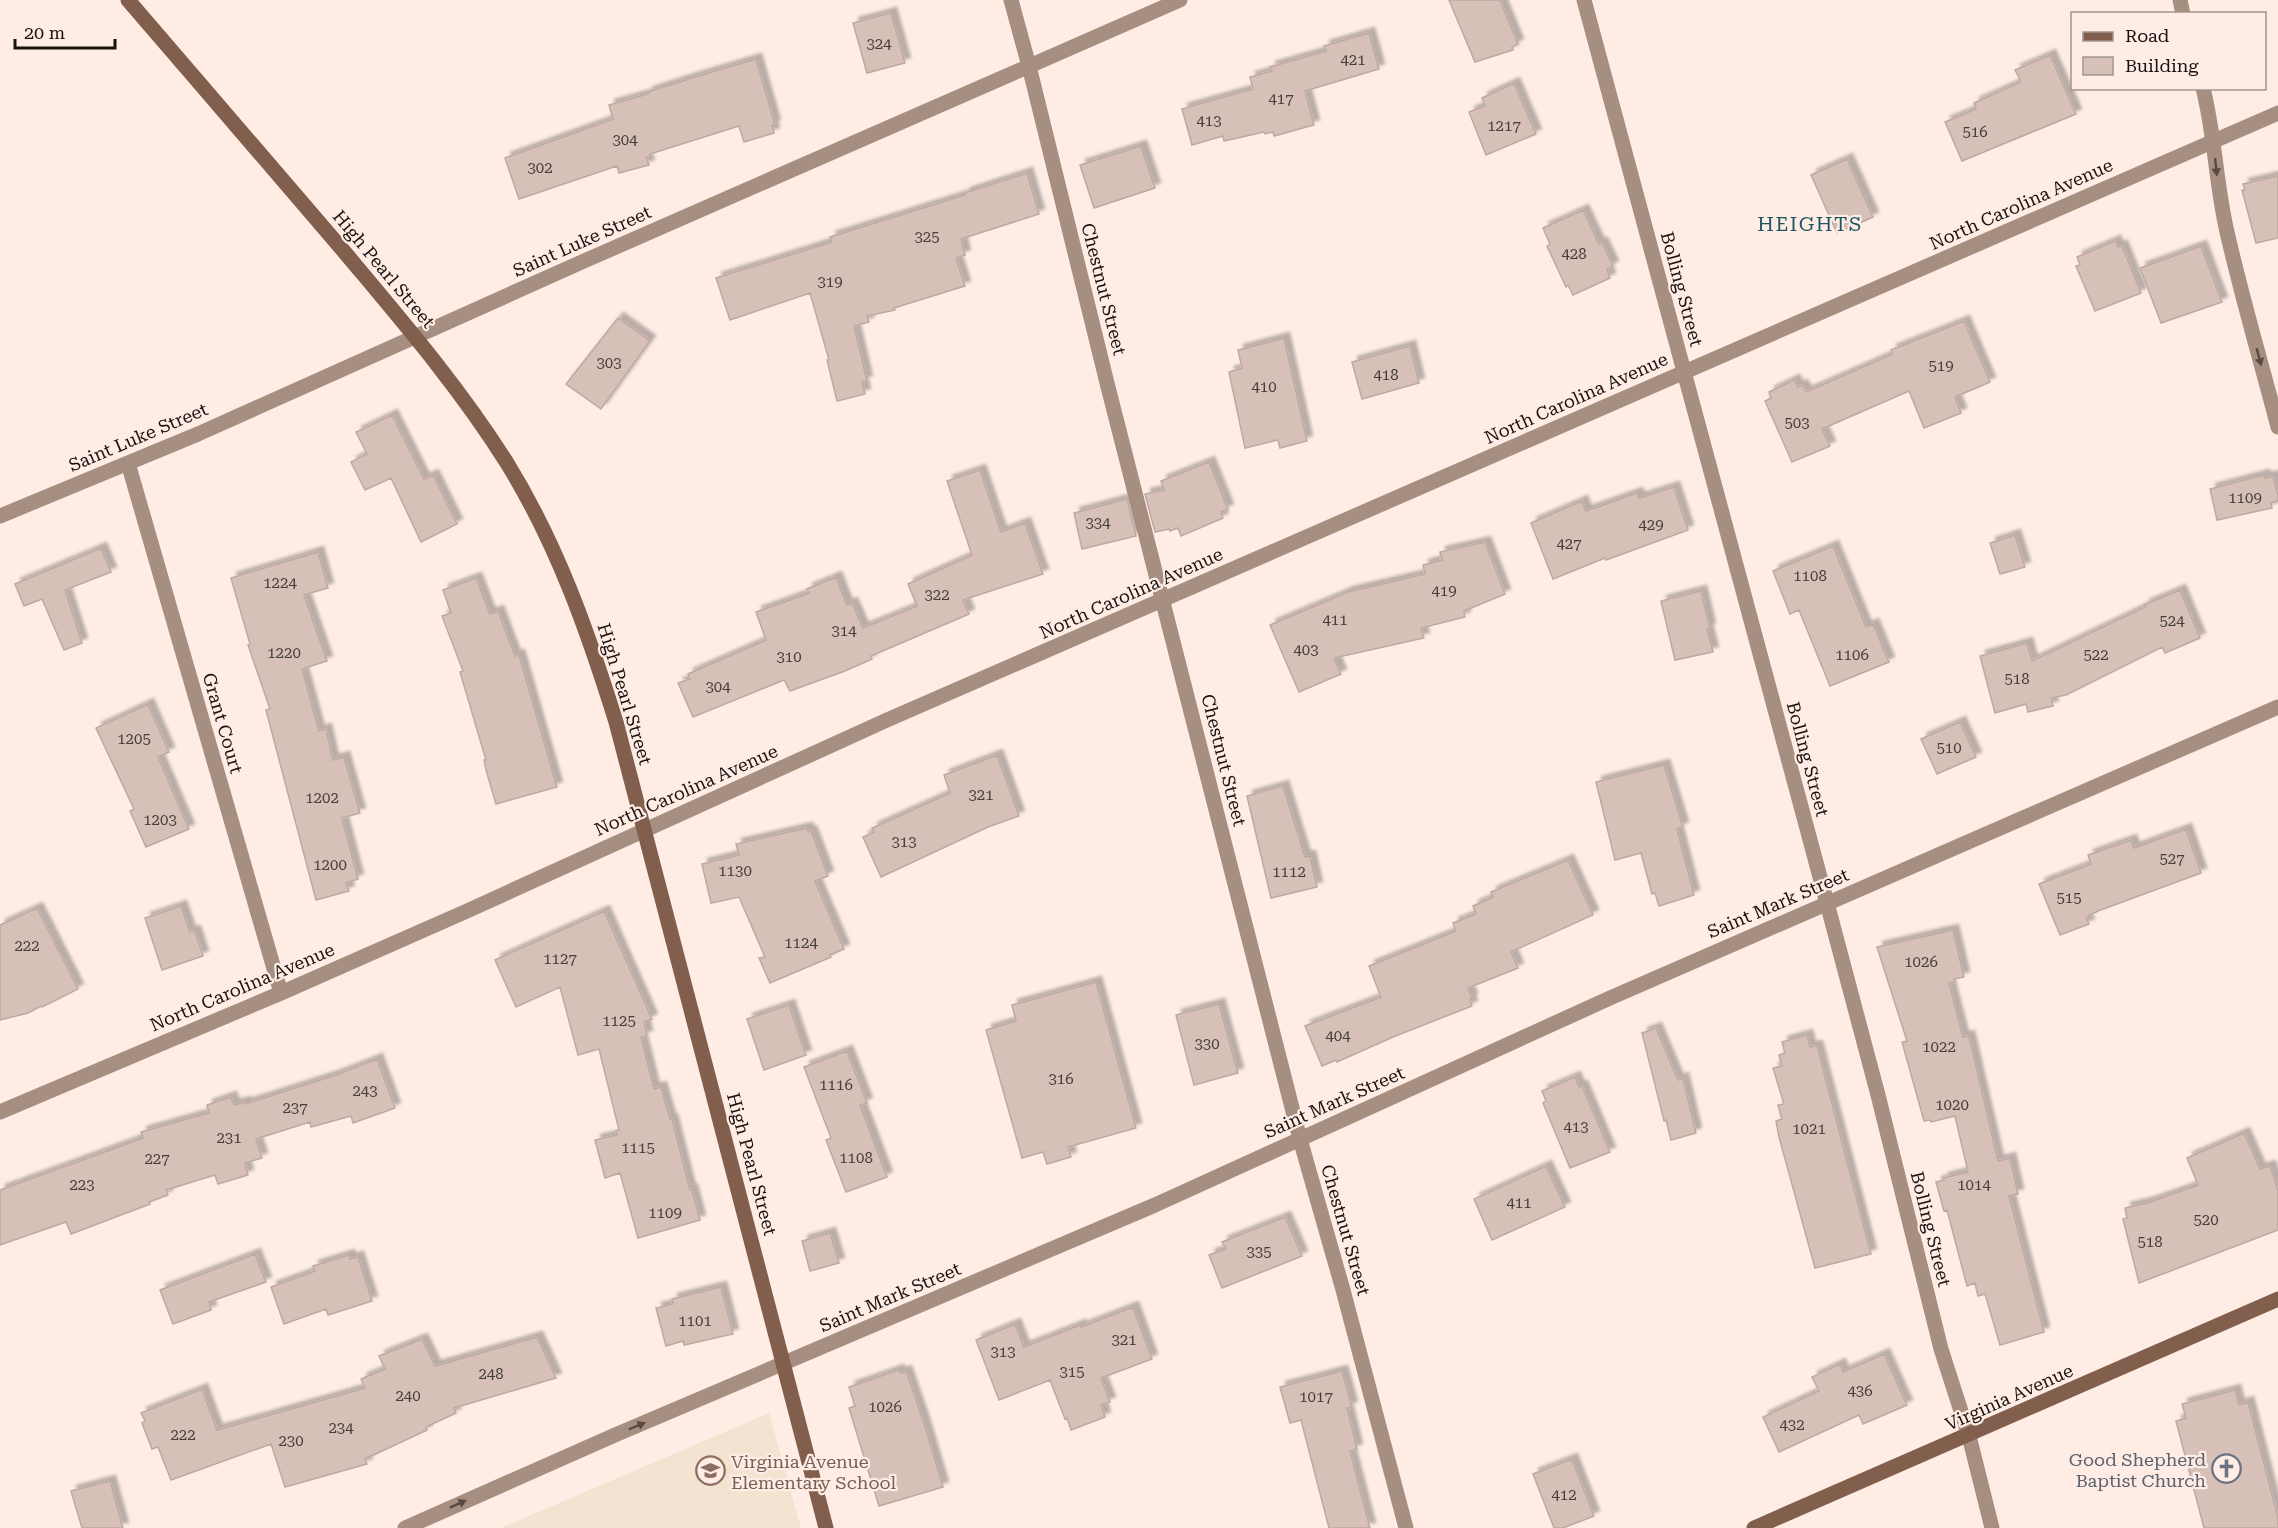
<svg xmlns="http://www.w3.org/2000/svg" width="2278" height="1528" font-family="'Roboto Serif',serif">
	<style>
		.education { fill: #f3e4d1 }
		.building { fill: #d6c0b8; stroke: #bea9a1; stroke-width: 1.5; filter: url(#shadow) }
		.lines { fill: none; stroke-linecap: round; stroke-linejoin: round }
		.street { stroke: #a68e81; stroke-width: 15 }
		.secondary { stroke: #815f4c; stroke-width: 15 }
		.oneway { fill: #584a42 }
		.labels { text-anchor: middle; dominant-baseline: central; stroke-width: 4.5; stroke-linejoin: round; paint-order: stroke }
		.number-label { font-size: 15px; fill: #483e39 }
		.street-label { font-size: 18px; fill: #19120f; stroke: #feece5 }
		.worship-label { font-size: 18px; fill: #5b616d; stroke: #feece5; text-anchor: end }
		.education-label { font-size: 18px; fill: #785e54; stroke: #feece5; text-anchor: start }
		.neighbourhood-label { font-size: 20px; letter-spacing: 1.5px; fill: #1e5562; stroke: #feece5 }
	</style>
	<defs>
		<filter id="shadow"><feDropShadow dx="5.5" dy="-5.5" stdDeviation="1.5" flood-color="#0004"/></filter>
	</defs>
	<rect width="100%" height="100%" fill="#feece5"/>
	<path class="education" d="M769,1413L801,1528H501Z"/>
	<path class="building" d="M1449,0H1500L1518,44L1512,47L1513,50L1475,62Z
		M891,13L905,63L867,73L853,23Z
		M1369,33L1379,69L1305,91L1314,125L1274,136L1273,132L1265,134L1264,132L1224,141L1223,136L1192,145L1182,109L1253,89L1250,77L1272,71L1270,67L1326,51L1324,46Z
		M2050,55L2076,114L1962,161L1945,122L1976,109L1974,103L2021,82L2015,70Z
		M756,59L775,125L772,126L774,133L744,142L739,126L650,154L651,156L646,157L649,165L619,173L617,166L519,199L505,158L613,119L609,105L648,94V92L695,77Z
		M1514,83L1536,134L1486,155L1469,112L1485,106L1482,98Z
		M1141,146L1155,188L1094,208L1080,165Z
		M1847,159L1873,217L1837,233L1811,175Z
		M1027,173L1039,214L961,239L965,255L956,258L965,286L894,308L895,310L867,316L869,322L854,326L867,381L862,382L865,394L837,401L827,360H829L810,293L730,320L716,278L832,242L830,237L965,195V193Z
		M2278,176V238L2256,243L2242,190H2245L2243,184Z
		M1583,210L1599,244L1602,243L1613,266L1607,269L1610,278L1573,295L1568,285L1566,287L1547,246L1550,244L1543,228Z
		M2115,241L2118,247L2122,246L2141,293L2095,311L2076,266L2080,265L2077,257Z
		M2201,246L2222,302L2161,323L2140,268Z
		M618,318L650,341L601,409L566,384Z
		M1964,321L1990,382L1955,397L1961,413L1924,428L1909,391L1822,429L1830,446L1792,462L1765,401L1771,398L1769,392L1794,380L1798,387L1802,385L1806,392L1893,354L1891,350Z
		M1284,338L1307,441L1280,448L1278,440L1245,448L1229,372L1242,368L1238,350Z
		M1410,346L1419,383L1362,399L1352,362Z
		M392,415L424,479L433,475L457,524L421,542L391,478L365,490L351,462L367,454L356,432Z
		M1209,462L1228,509L1221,512L1223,518L1181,536L1178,528L1170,531L1169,529L1155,532L1145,494L1164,490L1161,481Z
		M980,470L1001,532L1025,523L1043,574L963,600L969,614L871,656L872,659L845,671L790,691L784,680L693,717L678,683L690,679L688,674L766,640L756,612L809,593L807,589L836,577L847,605L852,603L863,628L917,606L908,584L972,555L947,481Z
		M2264,475L2265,478L2273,476L2278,496V501L2271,503L2272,508L2217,520L2210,489Z
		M1674,487L1688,530L1606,560L1605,558L1553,579L1531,523L1582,501L1586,511L1637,493L1639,498Z
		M1127,499L1136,536L1082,549L1074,513Z
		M2015,535L2025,567L2000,574L1990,543Z
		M1485,542L1505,594L1464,611L1465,617L1421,628L1424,638L1334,658L1341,674L1299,692L1270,625L1348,592L1425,574L1423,565L1442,560L1440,552Z
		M1833,546L1866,627L1873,624L1889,662L1830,686L1799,610L1790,614L1773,571Z
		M101,548L111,572L65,590L82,643L64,650L42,599L24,606L15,584Z
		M318,552L328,588L304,595L327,661L302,669L319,731L326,729L333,760L344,757L360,813L342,818L358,879L346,883L349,891L316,900L266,710L270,709L248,645L250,644L231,578Z
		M476,578L490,614L498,611L515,656L519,655L557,787L496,804L486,770L484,760H486L460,672L463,671L442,616L451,613L443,590Z
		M2180,590L2200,638L2165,653L2162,647L2066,695L2051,698L2053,706L2028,712L2026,704L1995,713L1980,656L2027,643L2032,661L2145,607L2144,605Z
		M1701,591L1710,628L1707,629L1713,652L1675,660L1661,601Z
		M148,704L169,752L158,757L189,829L146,847L130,811L134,809L96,728Z
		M1960,722L1976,757L1937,774L1921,739Z
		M997,755L1019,816L988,827L881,877L863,837L874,832L872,828L950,793L944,775Z
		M1664,765L1683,827L1677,829L1694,895L1659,906L1655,893L1652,894L1641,853L1615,860L1596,782Z
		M1283,786L1305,857L1310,856L1317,887L1271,898L1247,796Z
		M807,828L808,832L811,831L828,876L815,881L844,949L830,955L831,957L770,983L759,958L765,957L739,897L711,903L702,864L739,855L736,844Z
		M2186,829L2201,873L2098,911L2086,917L2089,924L2060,935L2039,884L2091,864L2088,855L2131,840L2134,848Z
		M1568,860L1593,915L1511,952L1518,968L1468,988L1472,999L1470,1000L1472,1006L1393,1037L1337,1062L1336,1060L1322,1066L1305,1026L1381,997L1369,966L1456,931L1453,923L1476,914L1473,906L1493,897L1491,892Z
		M181,906L190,932L195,931L203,956L162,970L145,918Z
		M37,908L78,989L42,1007L41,1006L28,1013L0,1020V925Z
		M604,911L652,1019L644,1022L647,1036L641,1037L654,1089L661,1087L670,1119H672L690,1190H692L700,1220L638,1238L620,1173L605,1178L595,1140L617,1135L616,1131L619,1130L599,1049L578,1055L560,987L516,1007L495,960Z
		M1953,930L1964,977L1954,979L1955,982L1949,983L1963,1037L1969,1036L1998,1161L2010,1158L2018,1194L2009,1196L2044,1332L2000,1345L1985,1294L1978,1296L1975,1283L1967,1286L1947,1210L1944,1211L1936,1182L1944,1180L1943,1178L1968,1172L1955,1116L1931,1122L1930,1120L1924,1121L1902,1042L1907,1041L1877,947Z
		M1096,982L1136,1128L1068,1147L1071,1157L1047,1164L1043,1152L1022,1158L986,1030L1016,1021L1012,1005Z
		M1219,1004L1238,1073L1194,1085L1176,1015Z
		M789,1005L806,1055L764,1070L747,1019Z
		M1656,1028L1678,1080L1683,1078L1696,1133L1671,1140L1666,1120L1664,1121L1642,1033Z
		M1807,1035L1810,1047L1817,1046L1871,1254L1815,1268L1779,1137L1776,1121L1782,1119L1778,1105L1784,1104L1773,1068L1782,1066L1779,1055L1785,1053L1782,1042Z
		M847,1051L867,1103L860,1105L887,1177L846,1192L826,1140L831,1138L804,1067Z
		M377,1059L395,1108L353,1123L351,1116L311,1127L310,1122L256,1139L262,1158L245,1163L248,1175L218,1184L215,1175L166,1190L168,1195L149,1202L150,1204L71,1234L66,1222L0,1245V1190L143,1138L141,1132L209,1113L207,1105L231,1097L234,1105L245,1102V1104L336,1075Z
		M1575,1077L1579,1087L1582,1086L1610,1152L1570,1168L1543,1103L1546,1101L1542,1091Z
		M2244,1133L2260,1169L2270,1166L2278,1190V1230L2139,1283L2123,1219L2127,1218L2125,1208L2150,1202L2198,1185L2187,1158Z
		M1546,1166L1565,1207L1492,1240L1474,1199Z
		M1285,1217L1302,1256L1222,1288L1209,1255L1226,1249L1222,1242Z
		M830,1233L839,1263L810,1271L802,1241Z
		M255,1254L266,1282L209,1302L211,1310L173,1324L160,1290Z
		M349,1255L350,1259L358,1257L372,1301L328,1315L326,1309L284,1324L271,1287L315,1271L313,1266Z
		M721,1287L733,1334L684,1345L683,1341L666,1346L656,1308L673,1304L672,1299Z
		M1133,1307L1152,1359L1101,1378L1110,1402L1101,1405L1105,1417L1071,1430L1067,1418L1065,1419L1050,1380L999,1400L976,1340L1015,1324L1024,1347L1080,1325L1081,1327Z
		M537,1337L556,1378L454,1408L456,1413L426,1427L427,1430L365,1459L367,1464L285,1487L271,1444L171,1480L158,1447L152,1449L142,1423L145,1421L141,1413L202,1389L217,1430L365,1388L361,1379L385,1369L379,1356L422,1339L435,1366Z
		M1884,1354L1907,1405L1863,1424L1859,1415L1779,1452L1763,1417L1819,1391L1812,1377L1840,1364L1843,1372Z
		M898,1370L901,1373L906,1371L924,1423L943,1487L879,1506L849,1408L855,1406L849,1387Z
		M1342,1371L1352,1407L1347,1408L1357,1449L1350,1451L1370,1528H1329L1301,1420L1290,1423L1280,1387Z
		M2235,1390L2239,1405L2248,1402L2278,1518V1528H2204L2176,1421L2186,1418L2182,1404Z
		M1572,1459L1594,1516L1563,1528H1554L1533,1474Z
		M110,1481L123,1528H82L71,1491Z"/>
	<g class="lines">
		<path class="street" d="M1011,0L1029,66L1108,387L1300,1139L1343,1290L1406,1528
			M1584,0L1827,903L1878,1095L1941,1349L1969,1436L1992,1528
			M2180,0L2183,14
			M2203,88C2215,136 2216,185 2227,232C2242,298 2261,362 2278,427
			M128,463L281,993
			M0,516L198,434L584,261L1180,0
			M0,1112L281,993L467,911L887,720L2278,113
			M405,1528L615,1435L1155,1205L1610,998L2278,707"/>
		<path class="secondary" d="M128,0C201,85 274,169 347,255C403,322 460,388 507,463C557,544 588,632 616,722L826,1528
			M1754,1528L2278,1299"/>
	</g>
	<defs><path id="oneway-solid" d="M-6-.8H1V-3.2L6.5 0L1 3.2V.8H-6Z" transform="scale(1.5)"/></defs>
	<g class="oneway">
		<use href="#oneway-solid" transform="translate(2216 167) rotate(84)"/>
		<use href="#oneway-solid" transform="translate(2259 357) rotate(75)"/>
		<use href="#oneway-solid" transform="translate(637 1426) rotate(-23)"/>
		<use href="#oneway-solid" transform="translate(458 1504) rotate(-24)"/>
	</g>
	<defs>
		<symbol id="church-ring" viewBox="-11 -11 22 22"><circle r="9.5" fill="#feece5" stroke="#6b7280" stroke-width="1.5"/><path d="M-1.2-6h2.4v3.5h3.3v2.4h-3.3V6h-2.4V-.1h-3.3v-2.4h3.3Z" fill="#6b7280"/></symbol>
		<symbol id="school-ring" viewBox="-11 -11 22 22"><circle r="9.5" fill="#feece5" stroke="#8d6e63" stroke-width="1.5"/><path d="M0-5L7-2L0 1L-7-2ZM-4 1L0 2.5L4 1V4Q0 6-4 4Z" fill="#8d6e63"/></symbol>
	</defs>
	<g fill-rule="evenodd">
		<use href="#church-ring" x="2210" y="1452" width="33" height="33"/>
		<use href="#school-ring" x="694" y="1454" width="33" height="33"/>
	</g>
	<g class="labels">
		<g class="number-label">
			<text x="879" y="44">324</text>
			<text x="1353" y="60">421</text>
			<text x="1281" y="99">417</text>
			<text x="1209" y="121">413</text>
			<text x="1504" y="126">1217</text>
			<text x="1975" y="132">516</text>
			<text x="625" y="140">304</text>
			<text x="540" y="168">302</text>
			<text x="927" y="237">325</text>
			<text x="1574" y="254">428</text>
			<text x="830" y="282">319</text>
			<text x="609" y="363">303</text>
			<text x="1941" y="366">519</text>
			<text x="1386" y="375">418</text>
			<text x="1264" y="387">410</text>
			<text x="1797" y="423">503</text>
			<text x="2245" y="498">1109</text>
			<text x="1098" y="523">334</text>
			<text x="1651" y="525">429</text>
			<text x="1569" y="544">427</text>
			<text x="1810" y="576">1108</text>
			<text x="280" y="583">1224</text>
			<text x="1444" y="591">419</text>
			<text x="937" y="595">322</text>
			<text x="1335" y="620">411</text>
			<text x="2172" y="621">524</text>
			<text x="844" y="631">314</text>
			<text x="1306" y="650">403</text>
			<text x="284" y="653">1220</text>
			<text x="1852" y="655">1106</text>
			<text x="2096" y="655">522</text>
			<text x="789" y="657">310</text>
			<text x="2017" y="679">518</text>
			<text x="718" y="687">304</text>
			<text x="134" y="739">1205</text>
			<text x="1949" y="748">510</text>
			<text x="981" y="795">321</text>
			<text x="322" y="798">1202</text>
			<text x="160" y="820">1203</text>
			<text x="904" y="842">313</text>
			<text x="2172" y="859">527</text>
			<text x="330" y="865">1200</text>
			<text x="735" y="871">1130</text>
			<text x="1289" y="872">1112</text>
			<text x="2069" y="898">515</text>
			<text x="801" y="943">1124</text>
			<text x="27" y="946">222</text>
			<text x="560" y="959">1127</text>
			<text x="1921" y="962">1026</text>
			<text x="619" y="1021">1125</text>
			<text x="1338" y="1036">404</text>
			<text x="1207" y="1044">330</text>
			<text x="1939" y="1047">1022</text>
			<text x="1061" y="1079">316</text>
			<text x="836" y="1085">1116</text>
			<text x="365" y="1091">243</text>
			<text x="1952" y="1105">1020</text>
			<text x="295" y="1108">237</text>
			<text x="1576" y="1127">413</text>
			<text x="1809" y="1129">1021</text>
			<text x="229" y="1138">231</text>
			<text x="638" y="1148">1115</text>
			<text x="856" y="1158">1108</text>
			<text x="157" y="1159">227</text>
			<text x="82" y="1185">223</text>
			<text x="1974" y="1185">1014</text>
			<text x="1519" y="1203">411</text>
			<text x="665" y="1213">1109</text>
			<text x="2206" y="1220">520</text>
			<text x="2150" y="1242">518</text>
			<text x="1259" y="1252">335</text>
			<text x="695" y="1321">1101</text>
			<text x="1124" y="1340">321</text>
			<text x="1003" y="1352">313</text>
			<text x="1072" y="1372">315</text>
			<text x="491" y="1374">248</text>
			<text x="1860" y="1391">436</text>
			<text x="408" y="1396">240</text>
			<text x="1316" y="1397">1017</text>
			<text x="885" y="1407">1026</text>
			<text x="1792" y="1425">432</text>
			<text x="341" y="1428">234</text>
			<text x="183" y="1435">222</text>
			<text x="291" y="1441">230</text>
			<text x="1564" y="1495">412</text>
		</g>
		<g class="street-label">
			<text transform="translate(2021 204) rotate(-24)">North Carolina Avenue</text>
			<text transform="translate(582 241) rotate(-24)">Saint Luke Street</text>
			<text transform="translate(384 269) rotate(50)">High Pearl Street</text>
			<text transform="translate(1104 289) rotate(76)">Chestnut Street</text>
			<text transform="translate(1682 289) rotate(75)">Bolling Street</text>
			<text transform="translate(1576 398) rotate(-24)">North Carolina Avenue</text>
			<text transform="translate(138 437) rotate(-23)">Saint Luke Street</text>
			<text transform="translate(1131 593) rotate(-24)">North Carolina Avenue</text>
			<text transform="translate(625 694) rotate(73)">High Pearl Street</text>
			<text transform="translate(223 723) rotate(74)">Grant Court</text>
			<text transform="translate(1808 759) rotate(75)">Bolling Street</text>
			<text transform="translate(1224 760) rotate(76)">Chestnut Street</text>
			<text transform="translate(686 790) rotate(-24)">North Carolina Avenue</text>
			<text transform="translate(1778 903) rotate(-23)">Saint Mark Street</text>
			<text transform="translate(242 987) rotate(-23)">North Carolina Avenue</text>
			<text transform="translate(1334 1102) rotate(-24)">Saint Mark Street</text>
			<text transform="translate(752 1164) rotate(75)">High Pearl Street</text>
			<text transform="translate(1931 1229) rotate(76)">Bolling Street</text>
			<text transform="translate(1346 1230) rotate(74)">Chestnut Street</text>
			<text transform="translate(890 1297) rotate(-23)">Saint Mark Street</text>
			<text transform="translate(2009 1397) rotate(-24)">Virginia Avenue</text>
		</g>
		<g class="worship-label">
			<text x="2206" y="1459">Good Shepherd<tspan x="2206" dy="21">Baptist Church</tspan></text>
		</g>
		<g class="education-label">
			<text x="731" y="1461">Virginia Avenue<tspan x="731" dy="21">Elementary School</tspan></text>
		</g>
		<g class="neighbourhood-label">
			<text x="1810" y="224">HEIGHTS</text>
		</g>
	</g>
	<rect x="2071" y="12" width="195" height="78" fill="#feece5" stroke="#a2958f" stroke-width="1.5"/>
	<rect x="2083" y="32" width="30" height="9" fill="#815f4c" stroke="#a2958f" stroke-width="1.5"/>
	<text x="2125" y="42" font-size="18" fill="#19120f">Road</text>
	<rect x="2083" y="57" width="30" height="18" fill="#d6c0b8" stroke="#a2958f" stroke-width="1.5"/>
	<text x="2125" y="72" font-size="18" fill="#19120f">Building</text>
	<path d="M15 39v9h100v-9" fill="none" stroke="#19120f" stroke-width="3"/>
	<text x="24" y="39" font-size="18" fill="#19120f" stroke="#feece5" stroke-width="4.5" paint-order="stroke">20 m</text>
</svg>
